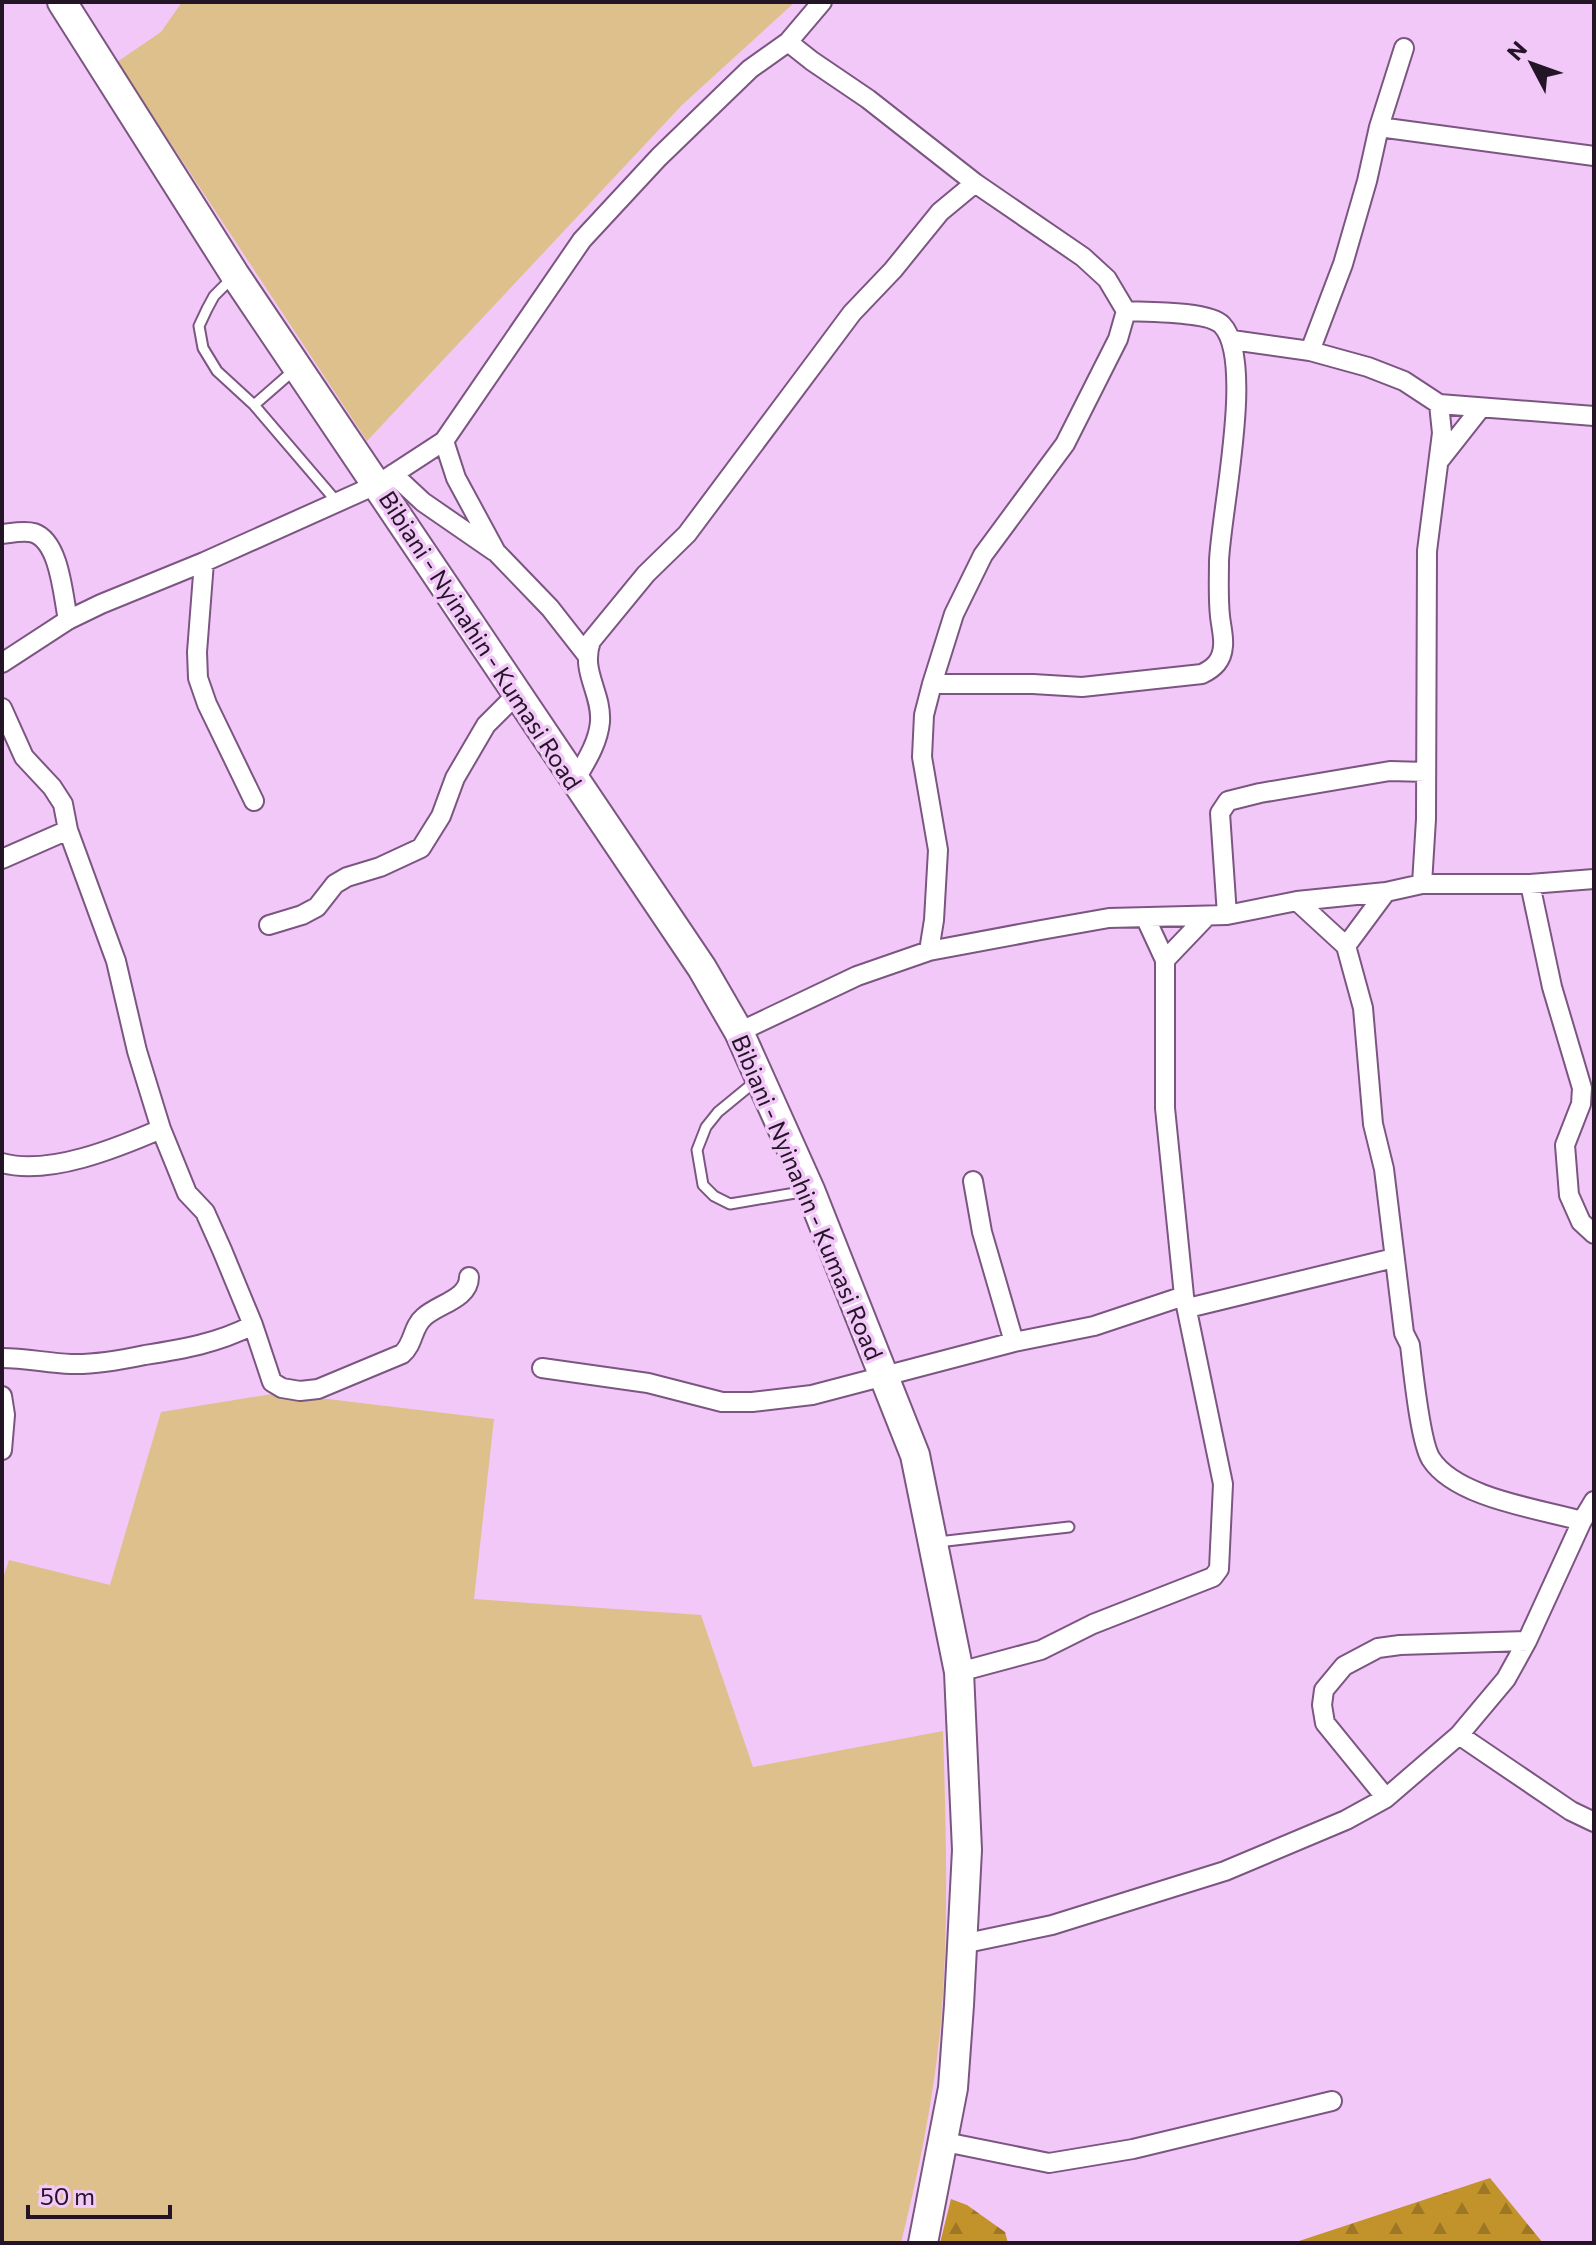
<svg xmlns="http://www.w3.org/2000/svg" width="1596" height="2245" font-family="Commissioner,sans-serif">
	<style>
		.green { fill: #ddc08b }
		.forest { fill: url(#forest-firs) }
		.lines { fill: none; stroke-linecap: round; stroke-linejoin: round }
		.service-casing { stroke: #7b5680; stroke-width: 13 }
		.minor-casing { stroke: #7b5680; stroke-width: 22 }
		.primary-casing { stroke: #7b5680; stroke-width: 32 }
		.service { stroke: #fff; stroke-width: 9 }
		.minor { stroke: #fff; stroke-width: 18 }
		.primary { stroke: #fff; stroke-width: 28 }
		.labels { text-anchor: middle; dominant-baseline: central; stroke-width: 7; stroke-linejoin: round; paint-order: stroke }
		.street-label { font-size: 24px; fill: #231426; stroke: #f2c8f8 }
	</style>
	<defs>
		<pattern id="forest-firs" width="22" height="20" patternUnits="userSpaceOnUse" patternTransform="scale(2)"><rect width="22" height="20" fill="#c2932b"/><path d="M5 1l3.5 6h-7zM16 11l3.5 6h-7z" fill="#9d7725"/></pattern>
	</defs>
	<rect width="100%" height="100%" fill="#f2c8f8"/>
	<path class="green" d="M182,2H795L682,105L367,441L117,62L161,32Z
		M278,1393L494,1419L474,1599L701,1615L753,1767L943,1731C946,1827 949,1925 941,2022C934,2096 919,2171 901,2243H2V1581L9,1560L110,1585L161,1412Z"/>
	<path class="forest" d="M1490,2178L1543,2243H1293Z
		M951,2199L967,2205L1005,2232L1008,2243H940Z"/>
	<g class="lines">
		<defs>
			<path id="service" d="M234,276L214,296L207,309L199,326L203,348L217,371L254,405L337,502
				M254,405L293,371
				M757,1080L718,1112L706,1127L697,1150L703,1185L714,1196L730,1204L807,1191
				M938,1542L1069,1527"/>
			<path id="minor" d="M788,42L812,61L868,99L975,183L1083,257L1107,279L1126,311L1118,339L1065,444L983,555L954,614L932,684L924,715L922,757L938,850L934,920L929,951
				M1379,127L1594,156
				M1232,340L1310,351L1368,367L1404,381L1439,404L1594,416
				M1310,351L1343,264L1367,181L1379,127L1404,48
				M444,441L456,478L496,552L550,608L586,654
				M1439,461L1480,409
				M393,474L423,502L494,551
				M2,534C12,533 24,530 34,533C60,542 63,596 68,620
				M204,562L197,652L198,678L207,704L254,801
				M2,663L68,620L101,604L204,562L378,484L444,441L582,240L659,157L750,69L788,42L822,2
				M932,684H1033L1082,687L1202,674C1214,668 1222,661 1223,646C1224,637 1221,626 1220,616C1218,598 1219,579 1219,561C1221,511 1255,360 1222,325C1209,311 1146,312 1126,311
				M2,708L24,757L52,787L63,804L68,830L116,961L137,1051L161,1129C117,1148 49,1176 2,1163
				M574,782C585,763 598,744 600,722C602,692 580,672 591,641L646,574L687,534L852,313L893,270L940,212L975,183
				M2,859L68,830
				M1422,884L1426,819L1427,551L1442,433L1439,404
				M1530,884L1552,987L1582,1088L1581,1104L1565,1145L1569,1195L1581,1222L1594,1234
				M1297,901L1346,946L1363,1008L1373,1124L1384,1169L1404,1333L1410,1345C1413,1369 1420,1442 1431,1459C1456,1498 1540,1509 1582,1521
				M1227,915L1220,813L1228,801L1260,793L1390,771L1426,772
				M269,925L302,915L317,907L335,884L347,877L380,867L421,848L441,816L455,778L486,725L516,695
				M1346,946L1386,892
				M1165,960L1207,916
				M739,1032L857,976L929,951L1041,930L1109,918L1227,915L1297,901L1386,892L1422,884H1530L1594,879
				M161,1129L187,1193L205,1212L222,1250L253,1325L272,1382L282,1388L300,1391L318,1389L402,1354C414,1344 412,1327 424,1317C438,1304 469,1299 469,1277
				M973,1181L982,1232L1014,1342
				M1188,1308L1394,1258
				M2,1358C26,1358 47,1363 71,1364C95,1365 121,1360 145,1355C184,1349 218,1343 253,1325
				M542,1368L648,1383L722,1402H752L812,1395L1014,1342L1094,1326L1184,1296
				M2,1396L5,1415L2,1450
				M959,1672L1041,1650L1093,1624L1213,1577L1219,1569L1223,1484L1184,1296L1165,1108V960L1146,919
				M1459,1735L1571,1811L1594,1822
				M1386,1798L1325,1723L1322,1705L1324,1690L1344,1666L1378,1648L1400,1645L1527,1641
				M962,1944L1052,1925L1225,1871L1346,1820L1386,1798L1459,1735L1506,1679L1527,1641L1582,1521L1594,1501
				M945,2142L1049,2163L1133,2149L1332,2101"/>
			<path id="primary" d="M62,2L235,275L702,968L739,1032L810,1190L915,1455L959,1672L967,1850L959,2005L953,2088L923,2243"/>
		</defs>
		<use href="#service" class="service-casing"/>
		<use href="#minor" class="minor-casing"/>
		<use href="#primary" class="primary-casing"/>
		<use href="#service" class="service"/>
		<use href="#minor" class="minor"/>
		<use href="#primary" class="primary"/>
	</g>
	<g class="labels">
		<g class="street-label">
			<text transform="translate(481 640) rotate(57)">Bibiani - Nyinahin - Kumasi Road</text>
			<text transform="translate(808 1197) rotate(67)">Bibiani - Nyinahin - Kumasi Road</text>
		</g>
	</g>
	<rect width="1596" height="2245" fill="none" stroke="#231426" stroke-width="8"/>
	<g transform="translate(1532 64) rotate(311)" stroke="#f2c8f8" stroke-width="6" paint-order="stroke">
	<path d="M0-6L14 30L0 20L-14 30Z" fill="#231426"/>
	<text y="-12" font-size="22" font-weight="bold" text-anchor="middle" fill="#231426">N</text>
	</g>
	<path d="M28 2205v12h142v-12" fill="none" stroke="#231426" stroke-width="4"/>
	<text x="40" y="2205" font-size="24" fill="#231426" stroke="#f2c8f8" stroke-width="6" paint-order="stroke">50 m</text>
</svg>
